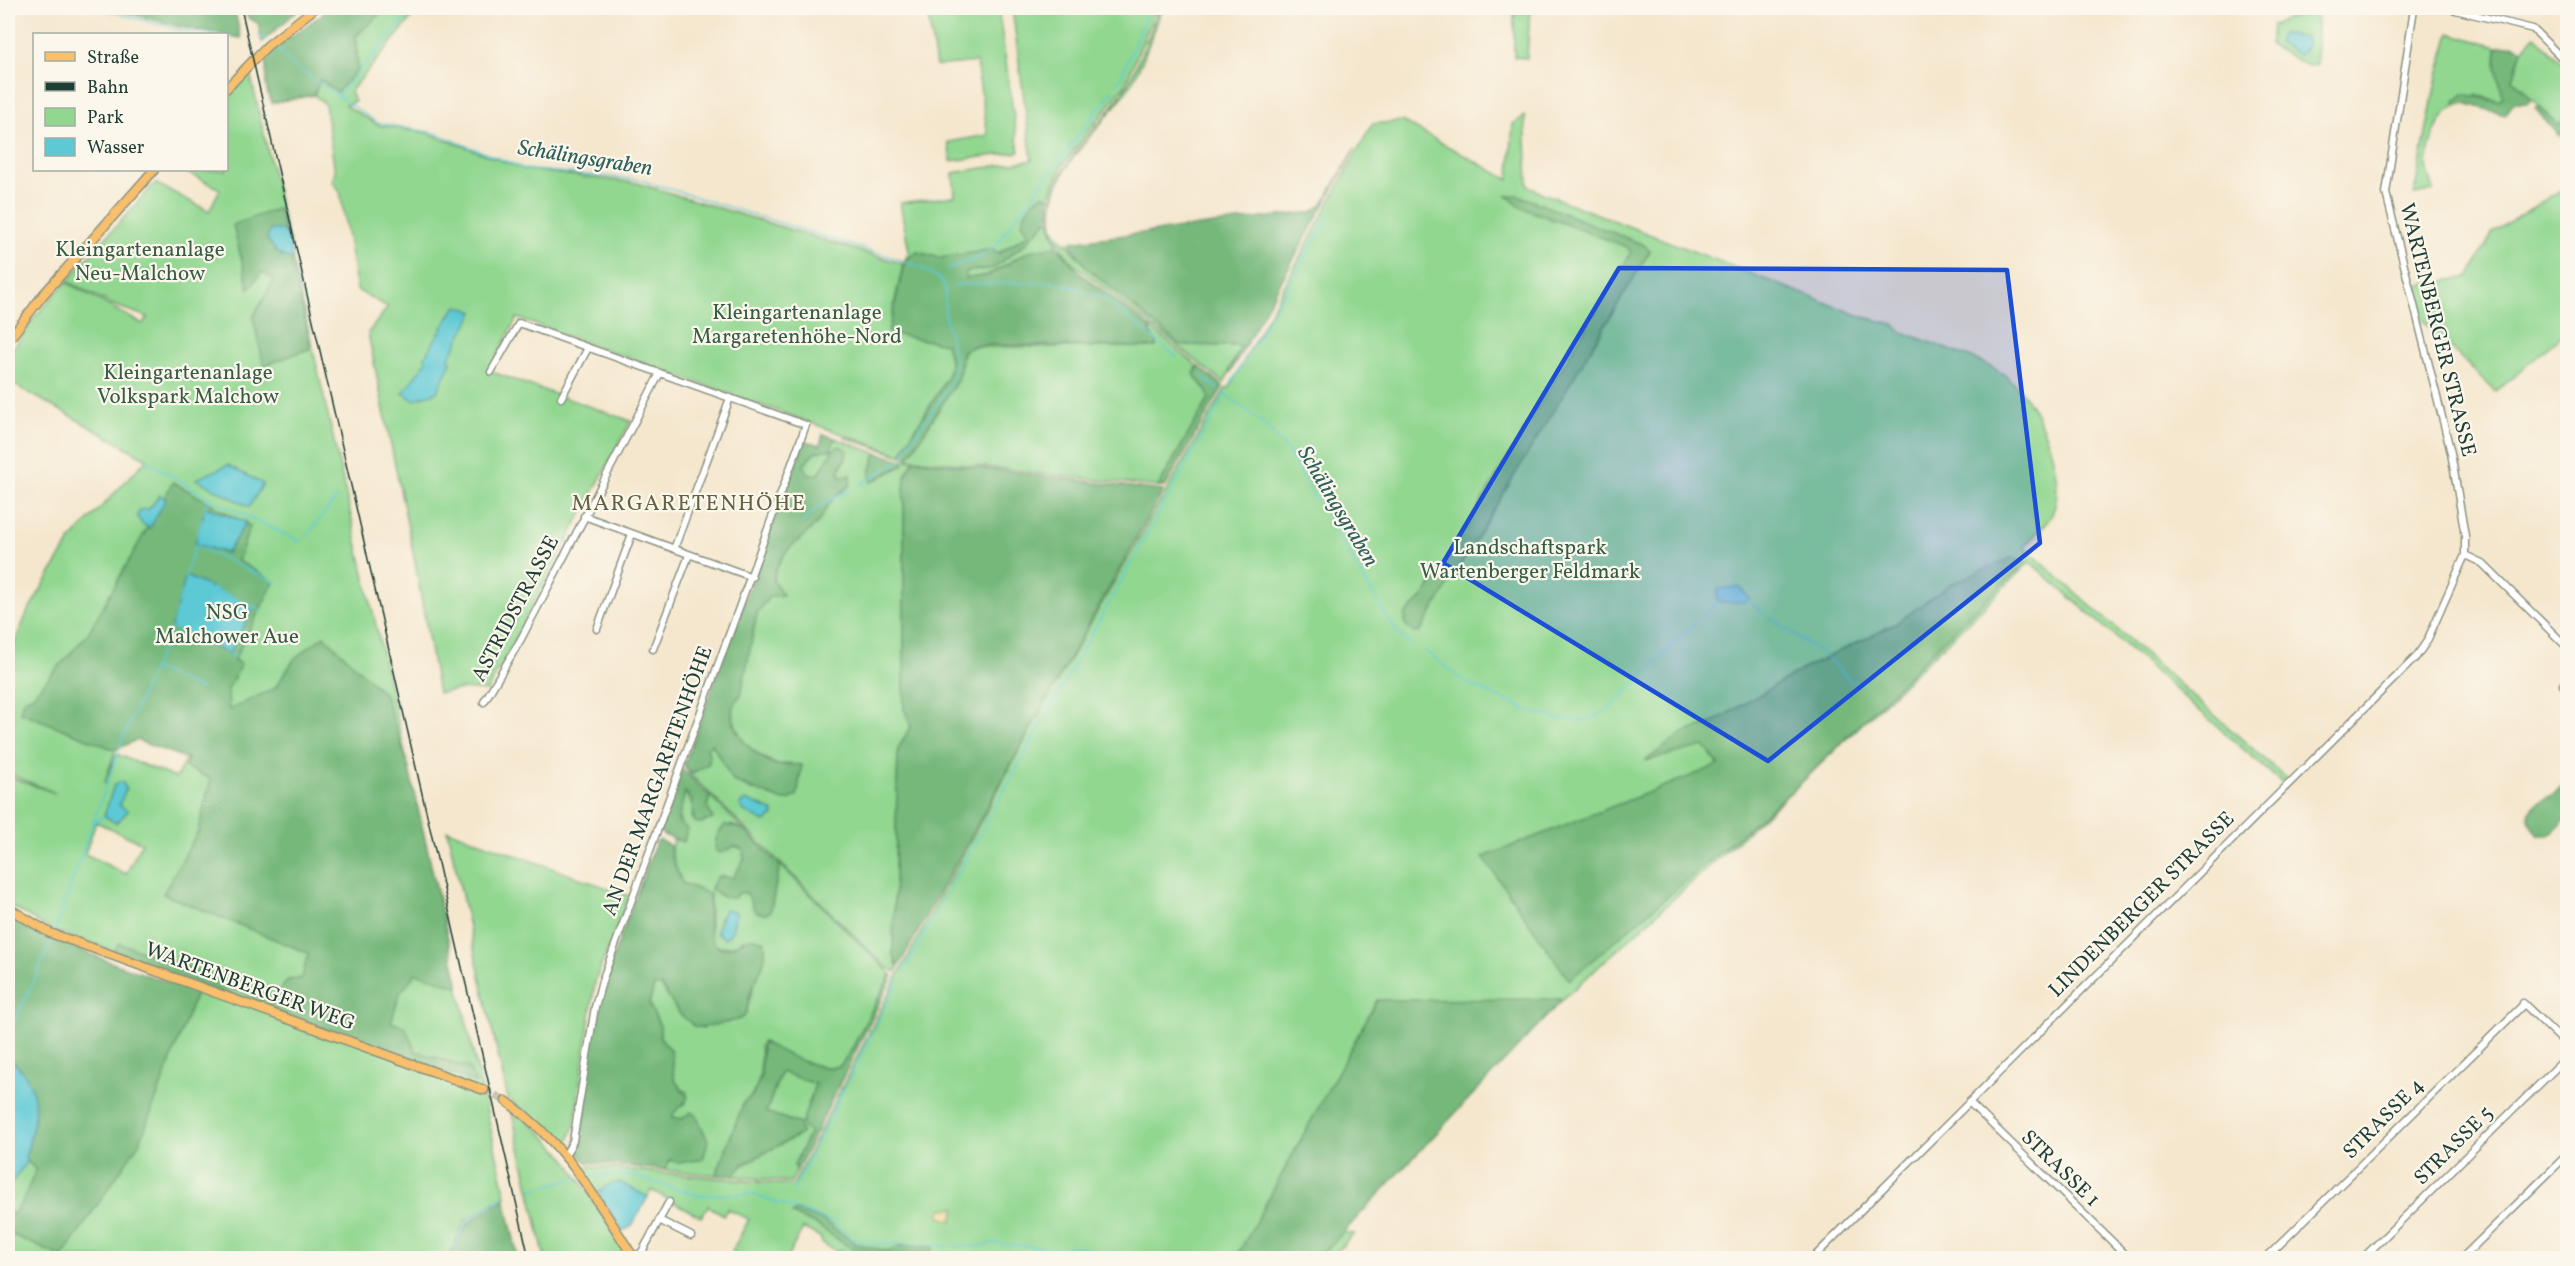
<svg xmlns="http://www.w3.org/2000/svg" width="2575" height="1266" font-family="Vollkorn,serif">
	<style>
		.green { fill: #91d790; stroke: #588a62; stroke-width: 1.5; fill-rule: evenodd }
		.forest { fill: #74b87a; stroke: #4a7a57; stroke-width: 1.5 }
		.sand { fill: #eeda9e; stroke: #868c69; stroke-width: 1.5 }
		.water { fill: #5dc9d5; stroke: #3e8384; stroke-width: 1.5 }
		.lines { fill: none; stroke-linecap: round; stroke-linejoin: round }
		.stream { stroke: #5dc9d5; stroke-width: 1.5 }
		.major-tunnel { stroke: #cac5af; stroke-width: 8; stroke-dasharray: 8 4; stroke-linecap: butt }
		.minor-casing { stroke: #8a9281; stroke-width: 9 }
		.major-casing { stroke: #8a9281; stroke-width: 11 }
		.minor { stroke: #fff; stroke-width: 6 }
		.major { stroke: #f8bf6c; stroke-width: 8 }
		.rail { stroke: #1f3d34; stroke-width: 1.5 }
		.marked { fill: #1d4ed8; fill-opacity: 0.2; stroke: #1d4ed8; stroke-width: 4.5; stroke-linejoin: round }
		.labels { text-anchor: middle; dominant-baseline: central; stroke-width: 4.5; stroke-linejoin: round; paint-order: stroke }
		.park-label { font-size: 21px; fill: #365c46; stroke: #fbf7ec }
		.street-label { font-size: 21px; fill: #1f3d34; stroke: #fbf7ec }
		.water-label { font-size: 22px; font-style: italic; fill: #2e605c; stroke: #fbf7ec }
		.neighbourhood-label { font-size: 22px; letter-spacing: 1.5px; fill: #626144; stroke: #fbf7ec }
	</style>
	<rect width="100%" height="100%" fill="#fbf7ec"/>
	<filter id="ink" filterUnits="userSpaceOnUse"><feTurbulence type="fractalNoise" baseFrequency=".0167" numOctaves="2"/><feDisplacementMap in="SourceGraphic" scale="12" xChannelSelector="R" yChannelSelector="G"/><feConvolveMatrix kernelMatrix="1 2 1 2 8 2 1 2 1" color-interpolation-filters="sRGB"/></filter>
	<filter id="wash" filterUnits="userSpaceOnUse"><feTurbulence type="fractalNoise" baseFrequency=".008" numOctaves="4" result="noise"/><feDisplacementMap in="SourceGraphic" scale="24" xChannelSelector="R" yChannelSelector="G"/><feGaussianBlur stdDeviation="1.35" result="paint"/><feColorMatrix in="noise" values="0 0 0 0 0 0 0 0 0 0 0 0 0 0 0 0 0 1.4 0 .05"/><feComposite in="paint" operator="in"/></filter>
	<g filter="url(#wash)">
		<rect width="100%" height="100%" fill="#f5e7ce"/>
		<path class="green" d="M381,8H420L350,92L355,101L345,105L378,125L428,133L527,170L637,183L903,264L888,333L946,344C948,351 951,360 950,367C948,385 910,432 901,455L517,318L489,371L631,421L487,691L462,689L438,693L415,562L368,333L388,307L357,290L340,191L332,181L335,172L325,104L314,95L320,80L358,53L355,37L383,11Z
			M927,8H998L1019,152L951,161L948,142L988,135L976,62L936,66Z
			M1012,8H1157L1124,86L1062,166L1049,197L1043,195L1030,233L999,253L993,250L941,258L917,252L905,260L909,251L900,203L955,196L953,173L1032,160Z
			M1160,8H1162C1152,33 1145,61 1131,84C1105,128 1044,168 1053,225C1055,238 1069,242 1074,253L1180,345L1242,346L1224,383L1074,264C1010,197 1092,144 1125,88C1140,63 1149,34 1160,8Z
			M1514,8H1530L1527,58L1514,57Z
			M2317,8V64L2308,66L2270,45L2272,25Z
			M2450,33L2497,47L2496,67L2503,97L2498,101L2476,95L2455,101L2456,106C2439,113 2428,146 2427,163C2427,171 2432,183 2434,191L2414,195L2435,86Z
			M2535,36L2567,67V117L2558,126L2513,79L2522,49Z
			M250,73L506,1196L465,1221L448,1258H8V913L181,1030L200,979L53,931L8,904V776L55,793L8,773V658L28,611L72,538L147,459L8,381V356L34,318L66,282L142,324L148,317L113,305L67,281L155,183L209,211L220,189L182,170H226L227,98ZM124,735L186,758L176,778L116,754L104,785L115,750ZM96,822L142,843L126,874L85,854Z
			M1525,116L1528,185L1535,190L1863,317L1894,324L1900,331C1930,344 1975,356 2002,373C2036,396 2068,472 2053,512C2048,525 2032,537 2024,547L2287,779L2282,783L2030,562L1801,783L1563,999L1338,1232L1354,1234L1330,1258H855L840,1249L838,1252L822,1243L820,1237L803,1228L787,1258H734L736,1254L732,1251L749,1219L727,1209L724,1215L708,1206L701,1217L651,1190L648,1197C622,1184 622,1177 596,1194L582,1171L590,1166L793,1185L899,973L1041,710L1225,389L1229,388L1372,124L1402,121L1509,180L1513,124Z
			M2567,186V331L2496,392L2423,321L2414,286L2469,277L2493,232Z
			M1048,219L1057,246C1044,248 1032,250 1020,256C1000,267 989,278 965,278L966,272L994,268L1026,243Z
			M1151,328L1199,367L1196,368V377L1208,393L1209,398L1158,487L908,458L961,366L963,351L970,347H1155L1150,333Z
			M835,438L876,453L870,473L871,482L900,467L903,460H914L905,476L904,493V708L911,726L898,749L893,953L898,967L896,972L886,967L690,774L709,763L707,747L713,743L733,781L753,791L791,763L777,765C755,753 743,748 735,723C731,709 730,705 741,694L757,613L769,597L776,569L785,551L811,529L829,503L850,485V475L841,478L839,470L847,457L840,446L833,450L819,474L809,475L804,466C810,454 817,449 831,450ZM742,802L763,806L774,813L742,809Z
			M685,792L693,807L692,819L707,806L710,796L743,829L731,825L727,850L734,846L744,849C747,859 738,870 733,879L718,876L739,893H747L765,914L770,912C775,896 775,881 780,865L891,974L849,1054L840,1066C822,1072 778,1054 764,1042L760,1045C761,1067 763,1088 744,1102L716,1175L665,1170L670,1160H700L681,1119L672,1117L675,1109L686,1103L687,1092L678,1087L673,1079L671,1051L660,1037V1026L649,1004L654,986L661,985L678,1012L702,1028C719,1021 730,1023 746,1014L754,984L744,939L733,947L716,946L710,938V894L682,883C677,870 666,851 674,839L684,841L678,814ZM736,914L730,935L717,934L720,917Z
			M447,830L629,896L595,982L574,1126L569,1141L565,1145L538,1120L508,1099Z
			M781,1071L816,1084L802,1123L810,1132L794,1165L797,1170L791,1182L733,1176C740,1162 785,1143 801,1134L800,1124L766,1113Z
			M511,1109L542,1133L567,1160L630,1258H545Z"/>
		<path class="forest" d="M111,8H134L151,13L175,8H234L241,38L181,27Z
			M245,8H300L262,42L258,23L248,18Z
			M331,8H381L383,11L355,37L358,69L337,92L320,80L314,95L272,103C261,82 269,76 265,55Z
			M2513,45L2522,49L2513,79L2531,99L2528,103H2514L2505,115L2465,103L2456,106L2455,101L2463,94L2498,101L2503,97L2496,67L2497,47Z
			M2538,105L2558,126L2567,117V138L2557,134L2535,108Z
			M1355,149L1230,373L1229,370L1241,346L1180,345L1086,267L1069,242L1312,212L1323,204Z
			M1043,195L1049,197L1048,219L1026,243L993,268L966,272L965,278L988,276L1029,251L1057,246L1080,273L1151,328L1150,333L1157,342L1156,347L975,345L963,351L958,379L908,458L844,437L901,455C910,432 948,384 950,367C951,359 948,351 946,344L888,333L905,260L917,252L941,258L993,249L999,253L1029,234L1022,223C1025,209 1031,201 1043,195Z
			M1518,195L1644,245L1650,251L1420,632L1414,633L1405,624V615L1425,595L1631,253L1627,247L1522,208L1507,196Z
			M279,208L311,348L264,366L253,317L274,280L262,272L249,289L233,225Z
			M1199,367L1223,386L1165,487H1158L1209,398C1208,388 1197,383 1194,373Z
			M823,434L835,438L831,450C817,449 810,454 804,466L809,475L819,474L833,450L840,446L848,451L839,470L841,478L850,474V485C844,490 836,495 831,501C826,506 824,515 819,521C798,545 782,545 773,580L783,595L769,597L757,613L741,695C716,718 749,753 774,764C781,767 793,763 802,765L797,796L789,800H781L733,781L712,744L707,747L710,759L707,765L690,774L684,765L804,441L820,445Z
			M876,453L903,460L904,464L871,482L870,473Z
			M914,460L1163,491L898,967L893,953L898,749L911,726L904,708V493L905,476Z
			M173,482L250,526L238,561L274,582L234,660L241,664L228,689L229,710L275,688L295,658L324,636L385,695L408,765L459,987L416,973L400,993L391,1022L405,1027L416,1051L469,1068L476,1083L113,954L119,943L274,997L288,980L302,978L308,953L163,894L198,831L211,779L185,767L188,759L136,740L115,750L20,712L23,700L33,695L87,635Z
			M2013,557L2027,562L1973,611L1801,783L1569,980L1483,857L1719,765L1704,746L1645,761L1683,733L1708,725L1803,669L1893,625L1951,584Z
			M682,769L710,796L707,806L713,819L700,823L694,822L692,800L685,792L678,821L687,829L684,842L663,835L660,831Z
			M2567,782V818L2549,835H2538C2518,812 2535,805 2552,795C2558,791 2562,785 2567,782Z
			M725,825L743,829L780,865L770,912L765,914L755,912L747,893H739L734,898L723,897L710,889L718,876L733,878L744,859L743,849L734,846L721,853L716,851C714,840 717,833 725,825Z
			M660,840L670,846C670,858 678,871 682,883L710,894C708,909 703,955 730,947C745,943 747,932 765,942C765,948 766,955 764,961C761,974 751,986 748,1000C747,1006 748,1013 743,1017C740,1021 701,1028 695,1027L678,1012L661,986H654L649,1004L660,1026V1037L671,1051L674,1079L688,1097C684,1106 676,1107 672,1117L681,1119L691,1112L697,1117L708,1141L703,1159L679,1163L670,1160L665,1170L587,1162L574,1151L596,1013L606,976L656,842Z
			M8,913C67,949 131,971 197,991L140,1142L62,1257L8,1233V1212L13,1214L22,1202L36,1170L25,1159L35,1117L20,1069L8,1058Z
			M891,974L893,976L797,1170L794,1165L810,1132L805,1130L802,1123L815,1084L781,1072L766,1112L800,1124L801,1134L743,1164L733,1176L716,1175L744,1102L753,1095L761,1076L762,1042C781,1051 818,1073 840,1066L849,1054Z
			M1563,999L1319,1258H1236L1377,1000Z
			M505,1199L518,1258H450L468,1223Z
			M797,1211L821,1219L856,1244L887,1251L900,1246L932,1247L933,1250C918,1256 901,1251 885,1256V1258H875L872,1253L852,1249L818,1226L792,1214Z"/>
		<path class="sand" d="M956,1208L952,1221L939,1217L942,1209Z"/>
		<path class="water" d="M2281,33L2305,38L2307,46L2299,55L2278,43Z
			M270,230H282L289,238L293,259C279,258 274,250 267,238Z
			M458,306L474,312L449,358L451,362L437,392L414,400L403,393L426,362L425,356L454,309Z
			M228,465L263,484L249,507L196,479Z
			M160,495L166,499L150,528L142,524L137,516L140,510L149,509Z
			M206,507L246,522L227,553L195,544Z
			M186,576L254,607L229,654L171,628Z
			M1739,587L1749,598L1745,602L1720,603L1717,599L1718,589Z
			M119,782L123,783L126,789L119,805L128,811L116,823L104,816L114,785Z
			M745,800L772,811L774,815L765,822L745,812L740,805Z
			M725,909L736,912L732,931L725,939L716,931Z
			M8,1058C46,1086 35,1119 25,1159L27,1161L8,1188Z
			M619,1182L648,1197L631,1227L623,1231L598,1193L608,1185Z"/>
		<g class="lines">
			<path class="stream" d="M98,8L183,31L218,34
				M226,35H229
				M259,37L267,39
				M276,48L295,67L378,123L435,133L525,169L641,180L910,263C920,267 934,273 942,282C947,288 945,301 945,309C945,333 962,359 951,382C938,408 915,429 903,456
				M1118,84L1150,8
				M337,97L414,8
				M948,269L980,257L994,247L1113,90
				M954,285L1056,282L1103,298L1177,357
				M1201,375L1219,390
				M1231,384L1330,214
				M1225,394L1264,424L1289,453L1383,611L1399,635L1412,645
				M146,460L208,498L302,542
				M859,485L900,461
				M204,514L208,498
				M802,522L819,506L850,490
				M197,537L202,519
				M306,537L337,497
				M196,546L277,583
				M185,578L195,545
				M212,588L263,611
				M1746,600L1762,612
				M178,604L182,591
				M1769,617L1828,658L1850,681L1865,684
				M1701,618L1718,601
				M173,624L177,608
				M172,628L198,640
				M237,636L247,640
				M202,642L211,646
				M1424,650L1465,682L1531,712L1564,720H1588L1612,707L1695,623
				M230,654L237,657
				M155,669L201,689
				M93,823L123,738L171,628
				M55,930L93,823L104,816
				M903,972L1226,393
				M8,1036C22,1004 39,973 51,940
				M585,1176L630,1175L696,1195L752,1194L832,1222L853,1239L864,1243L948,1246
				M797,1183L899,979
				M531,1190L575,1178
				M793,1190L796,1186
				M953,1246L976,1247L994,1243L1059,1249L1071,1246L1138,1258
				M454,1249L468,1220L505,1197
				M449,1258L451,1257"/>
		</g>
	</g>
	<g filter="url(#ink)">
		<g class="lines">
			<path class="major-tunnel" d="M484,1090L506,1101"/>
			<defs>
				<path id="minor" d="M2447,8L2533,29L2562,58
					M491,372L519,323L806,425L602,981L595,1007L573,1141L566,1154
					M561,398L588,348
					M584,516L752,577
					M674,549L730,398
					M2465,555L2482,563L2568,648
					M597,629L632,534
					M653,649L689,555
					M2563,685L2568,680
					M484,702L521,639L660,373
					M2523,1003L2568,1046
					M1969,1102L2129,1258
					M659,1220L691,1236
					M633,1258L642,1252L669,1202
					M1813,1258L2416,657L2427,641L2465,555V536L2451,453L2386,193L2414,8
					M2266,1258L2524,1004
					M2363,1258L2568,1056
					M2462,1258L2568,1154
					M2564,1258L2568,1255"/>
				<path id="major" d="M226,89L267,46L315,8
					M8,341L43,295L154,170
					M8,908L50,933L70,940L484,1090
					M506,1101C566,1143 595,1198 634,1258"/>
			</defs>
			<use href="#minor" class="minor-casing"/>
			<use href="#major" class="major-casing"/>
			<use href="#minor" class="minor"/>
			<use href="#major" class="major"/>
			<path class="rail" d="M241,8L529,1258"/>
		</g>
	</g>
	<path class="marked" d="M1619,268L2007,270L2040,543L1768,761L1443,563Z"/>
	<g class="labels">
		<g class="park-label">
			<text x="140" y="250">Kleingartenanlage<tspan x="140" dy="24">Neu-Malchow</tspan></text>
			<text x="797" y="313">Kleingartenanlage<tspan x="797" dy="24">Margaretenhöhe-Nord</tspan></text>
			<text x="188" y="373">Kleingartenanlage<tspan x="188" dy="24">Volkspark Malchow</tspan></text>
			<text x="1530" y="548">Landschaftspark<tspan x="1530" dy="24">Wartenberger Feldmark</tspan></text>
			<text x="227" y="613">NSG<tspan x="227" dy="24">Malchower Aue</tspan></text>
		</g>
		<g class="street-label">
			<text transform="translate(2437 330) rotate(76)">WARTENBERGER STRASSE</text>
			<text transform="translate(516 609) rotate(-62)">ASTRIDSTRASSE</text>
			<text transform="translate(658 781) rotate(-70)">AN DER MARGARETENHÖHE</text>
			<text transform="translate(2142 905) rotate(-45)">LINDENBERGER STRASSE</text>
			<text transform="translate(250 987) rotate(20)">WARTENBERGER WEG</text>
			<text transform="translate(2384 1119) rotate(-45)">STRASSE 4</text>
			<text transform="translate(2454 1146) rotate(-45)">STRASSE 5</text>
			<text transform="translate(2060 1169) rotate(44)">STRASSE 1</text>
		</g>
		<g class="water-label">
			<text transform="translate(585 159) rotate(9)">Schälingsgraben</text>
			<text transform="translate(1337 507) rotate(59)">Schälingsgraben</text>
		</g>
		<g class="neighbourhood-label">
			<text x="689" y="504">MARGARETENHÖHE</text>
		</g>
	</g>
	<rect width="2575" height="1266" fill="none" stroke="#fbf7ec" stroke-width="30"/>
	<rect x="33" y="33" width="195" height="138" fill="#fbf7ec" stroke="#a3ada2" stroke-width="1.5"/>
	<rect x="45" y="52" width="30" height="9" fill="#f8bf6c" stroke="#a3ada2" stroke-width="1.5"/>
	<text x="87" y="63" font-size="18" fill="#1f3d34">Straße</text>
	<rect x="45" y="82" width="30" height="9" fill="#1f3d34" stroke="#a3ada2" stroke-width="1.5"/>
	<text x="87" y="93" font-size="18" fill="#1f3d34">Bahn</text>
	<rect x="45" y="108" width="30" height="18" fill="#91d790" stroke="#a3ada2" stroke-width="1.5"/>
	<text x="87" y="123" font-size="18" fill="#1f3d34">Park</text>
	<rect x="45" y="138" width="30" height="18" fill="#5dc9d5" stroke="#a3ada2" stroke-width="1.5"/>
	<text x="87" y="153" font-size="18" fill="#1f3d34">Wasser</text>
</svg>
